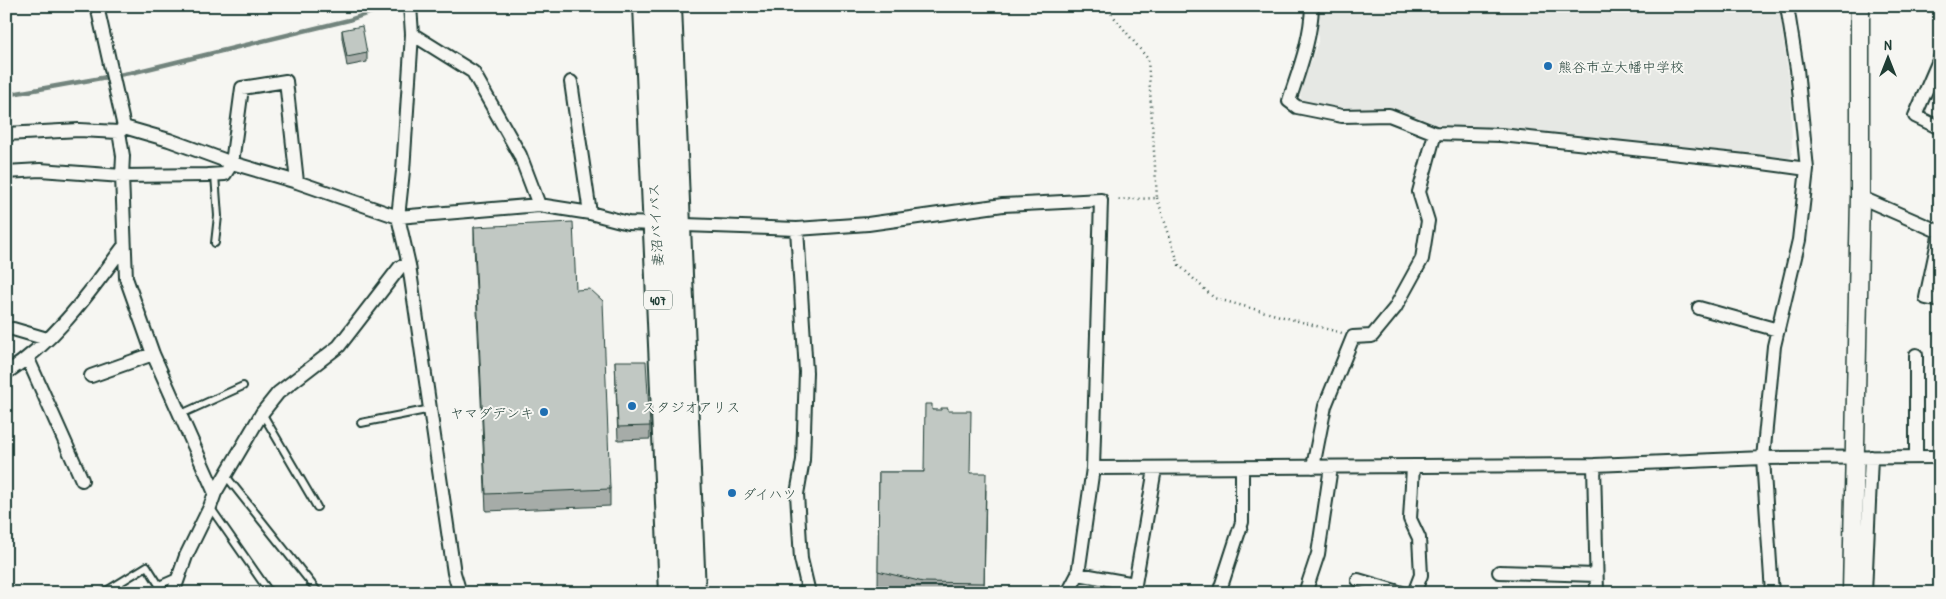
<svg xmlns="http://www.w3.org/2000/svg" width="1946" height="599" font-family="'Patrick Hand','Klee One',sans-serif">
	<style>
		.built { fill: #e6e8e4 }
		.lines { fill: none; stroke-linecap: round; stroke-linejoin: round }
		.stream { stroke: #72847d; stroke-width: 4.5 }
		.lane-casing { stroke: #1f3d34; stroke-width: 10 }
		.street-casing { stroke: #1f3d34; stroke-width: 16 }
		.secondary-casing { stroke: #1f3d34; stroke-width: 21 }
		.highway-casing { stroke: #1f3d34; stroke-width: 28 }
		.path { stroke: #1f3d34; stroke-width: 2.5; stroke-dasharray: 1 4; stroke-linecap: butt }
		.lane { stroke: #f6f6f2; stroke-width: 6 }
		.street { stroke: #f6f6f2; stroke-width: 12 }
		.secondary { stroke: #f6f6f2; stroke-width: 18 }
		.highway { stroke: #f6f6f2; stroke-width: 24 }
		.wall { fill: #a6aca8; stroke: #1f3d34 }
		.building { fill: #c1c8c3; stroke: #1f3d34 }
		.poi-dot { fill: #1f6fb2; stroke: #f6f6f2; stroke-width: 2 }
		.labels { text-anchor: middle; dominant-baseline: central; stroke-width: 4; stroke-linejoin: round; paint-order: stroke }
		.shield { fill: #f6f6f2; stroke: #60746d; stroke-width: 1 }
		.shield-label { font-size: 12px; font-weight: bold; fill: #1f3d34 }
		.poi-label { font-size: 14px; fill: #1f3d34; stroke: #f6f6f2; text-anchor: start }
		.street-label { font-size: 14px; fill: #1f3d34; stroke: #f6f6f2 }
	</style>
	<rect width="100%" height="100%" fill="#f6f6f2"/>
	<filter id="ink" filterUnits="userSpaceOnUse"><feTurbulence type="fractalNoise" baseFrequency=".02" numOctaves="2"/><feDisplacementMap in="SourceGraphic" scale="10" xChannelSelector="R" yChannelSelector="G"/><feConvolveMatrix kernelMatrix="1 2 1 2 8 2 1 2 1" color-interpolation-filters="sRGB"/></filter>
	<g filter="url(#ink)">
		<path class="built" d="M1318,6H1779L1791,95L1792,156L1788,158L1759,156L1436,124L1402,111L1333,109L1301,100L1300,91L1318,42Z"/>
		<g class="lines">
			<path class="stream" d="M6,95L135,72L349,20L389,6"/>
			<defs>
				<path id="lane" d="M215,175L218,216L215,243
					M262,413L317,507
					M179,415L243,386
					M361,423L431,409
					M226,476L319,593
					M210,507L270,593
					M103,593L147,566L159,585L177,577"/>
				<path id="street" d="M97,6L124,127
					M410,6L412,34L403,171L398,217L409,265L454,573L460,593
					M1312,6C1311,40 1299,70 1289,101L1297,107L1342,116L1389,115L1435,133L1501,135L1755,162L1807,169
					M412,34L473,72L520,155L539,205
					M1940,58L1915,116L1940,128
					M571,82L590,213
					M124,127L169,140L232,163L297,182L398,217L539,205L590,213L628,223L797,229L868,224L1003,205L1101,200L1093,468L1078,574L1068,593
					M124,127L119,132L123,156L122,176L126,278L153,354L215,493
					M6,134L79,130L119,132
					M6,172L40,170L122,176L208,175L225,174L232,163L242,88L286,81L297,182
					M1860,197L1940,232
					M797,229L806,372L803,460L797,494L801,559L809,593
					M1940,232L1926,298L1940,301
					M1699,308L1778,330
					M13,329L47,339
					M1916,355V457
					M28,359L82,480
					M6,373C55,342 90,292 124,246
					M91,376L153,354
					M1594,465L1597,593
					M1313,467L1325,406L1353,337L1372,336L1395,308L1422,259L1428,221L1419,192L1435,133
					M1413,467L1410,519L1419,538L1421,575L1414,593
					M1093,468L1594,465L1763,458L1940,457
					M1499,572L1596,575
					M1078,574L1135,584L1155,469
					M1358,580L1402,593
					M173,593L186,556L210,507L215,493L262,413L278,393L339,346L400,267L409,265
					M1219,593L1242,522V468
					M1305,593L1318,554L1331,467
					M1772,593L1763,458L1774,346L1799,240L1807,169L1797,69L1787,6
					M1865,593L1871,457"/>
				<path id="secondary" d="M1852,593L1860,197V6"/>
				<path id="highway" d="M646,6L672,593
					M669,6L693,593"/>
			</defs>
			<use href="#lane" class="lane-casing"/>
			<use href="#street" class="street-casing"/>
			<use href="#secondary" class="secondary-casing"/>
			<use href="#highway" class="highway-casing"/>
			<path class="path" d="M1105,6L1148,59L1157,198L1115,200
				M1157,198L1179,265L1214,298L1342,333"/>
			<use href="#lane" class="lane"/>
			<use href="#street" class="street"/>
			<use href="#secondary" class="secondary"/>
			<use href="#highway" class="highway"/>
		</g>
		<path class="wall" d="M342,30L367,53V62L347,66L342,38Z
			M474,227L576,290L610,489V506L486,511L474,244Z
			M615,361L650,426V439L618,440Z
			M932,410L948,411L970,473L986,490L984,593H898L878,588L879,472H924Z"/>
		<path class="building" d="M362,26L367,53L347,57L342,30Z
			M573,222L576,290L590,289L603,301L610,489L486,494L474,227Z
			M615,361H646L650,426L618,427Z
			M925,404H932V410H941V408H948V411H971L970,473H986L984,583L923,582L878,571L879,472H924Z"/>
	</g>
	<g class="poi-dot">
		<circle cx="1548" cy="66" r="5"/>
		<circle cx="632" cy="406" r="5"/>
		<circle cx="544" cy="412" r="5"/>
		<circle cx="732" cy="493" r="5"/>
	</g>
	<g class="labels">
		<rect class="shield" x="644" y="290.5" width="28" height="19" rx="4"/>
		<g class="shield-label">
			<text x="658" y="300">407</text>
		</g>
		<g class="poi-label">
			<text x="1558" y="66">熊谷市立大幡中学校</text>
			<text x="642" y="406">スタジオアリス</text>
			<text x="534" y="412" text-anchor="end">ヤマダデンキ</text>
			<text x="742" y="493">ダイハツ</text>
		</g>
		<g class="street-label">
			<text transform="translate(655 225) rotate(-93)">妻沼バイパス</text>
		</g>
	</g>
	<rect width="1946" height="599" fill="none" stroke="#f6f6f2" stroke-width="25"/>
	<rect x="12" y="12" width="1921" height="574" fill="none" stroke="#1f3d34" stroke-width="2" filter="url(#ink)"/>
	<g transform="translate(1888 58)" stroke="#f6f6f2" stroke-width="4" paint-order="stroke">
	<path d="M0-4L9 19L0 12L-9 19Z" fill="#1f3d34"/>
	<text y="-8" font-size="14" font-weight="bold" text-anchor="middle" fill="#1f3d34">N</text>
	</g>
</svg>
